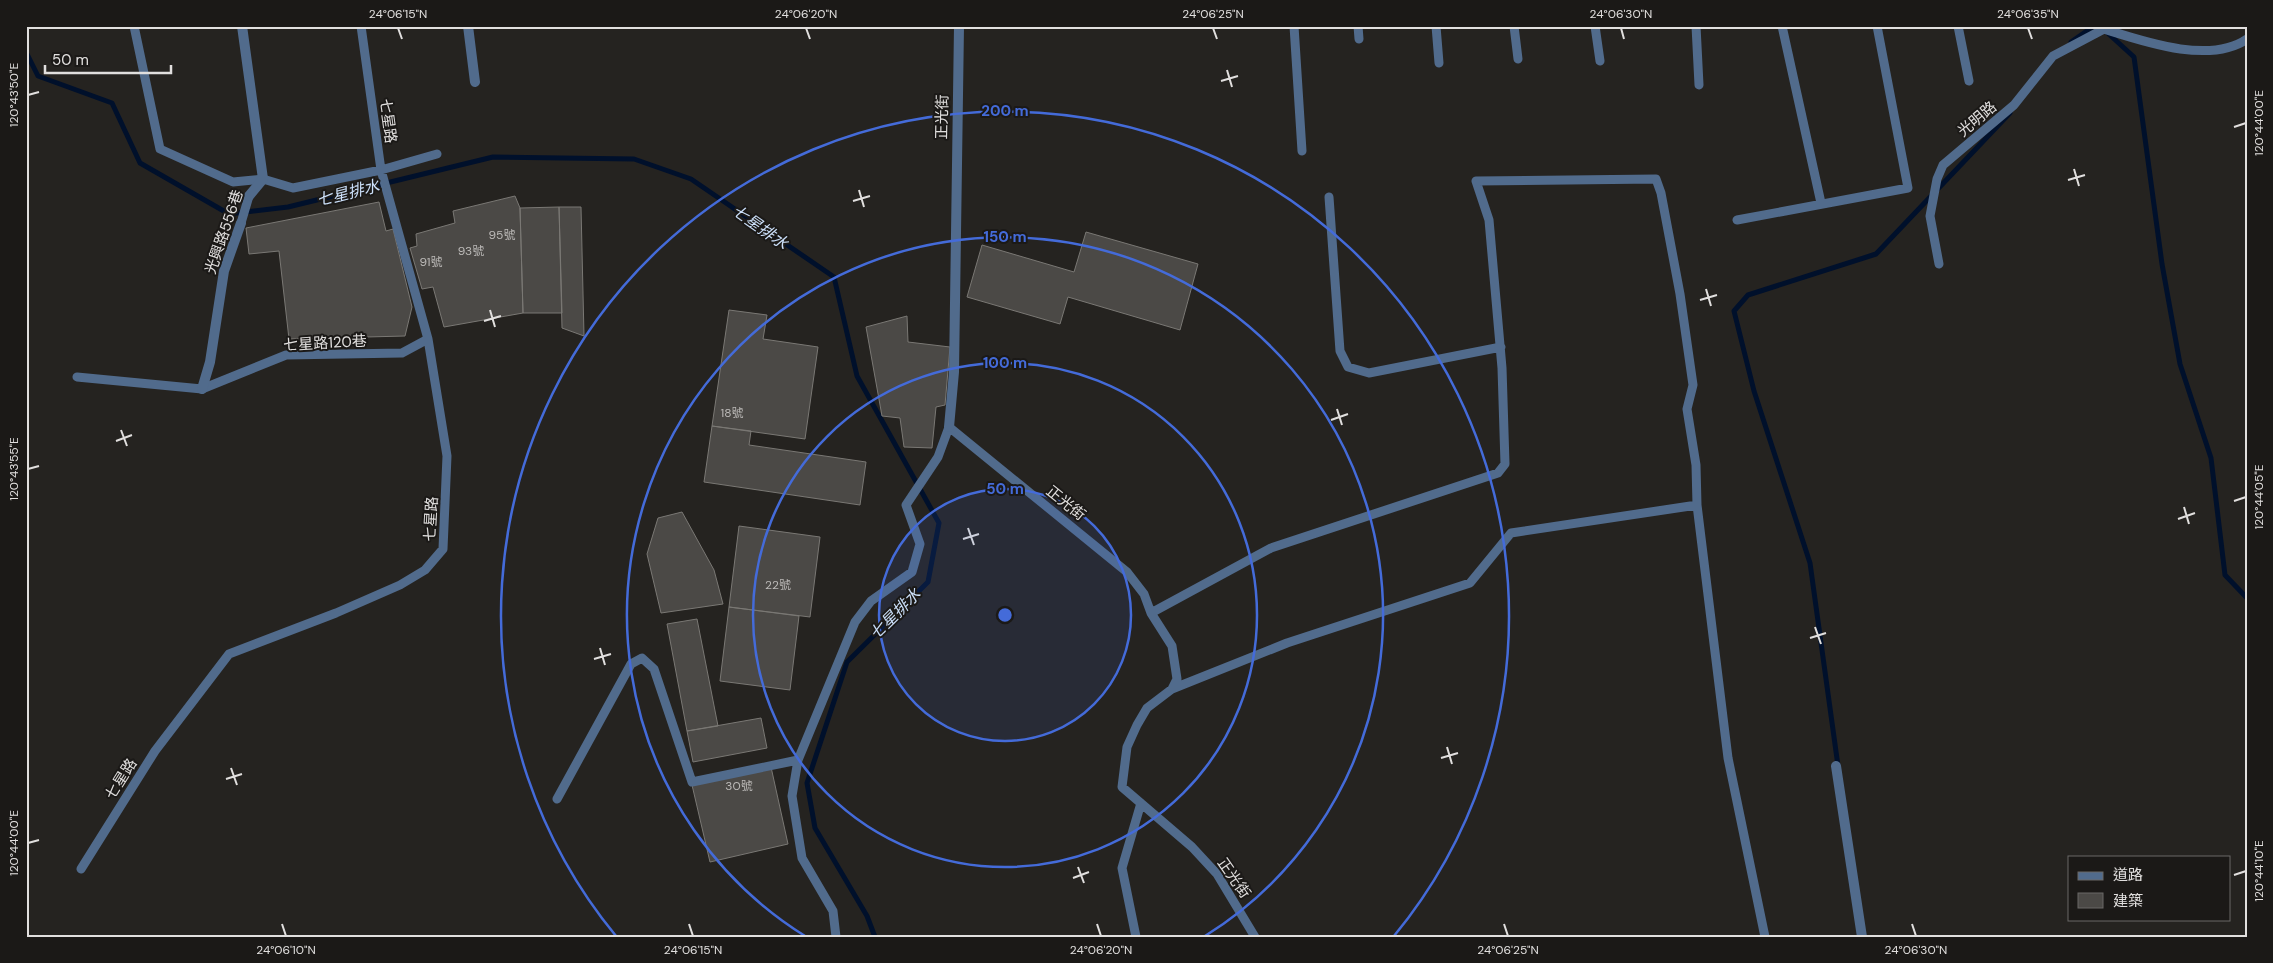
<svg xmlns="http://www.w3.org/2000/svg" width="2273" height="963" font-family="'DM Sans','Noto Sans TC',sans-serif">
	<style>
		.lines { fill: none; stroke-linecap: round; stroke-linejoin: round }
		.stream { stroke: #00102b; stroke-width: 5 }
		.building { fill: #4b4946; stroke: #7a7874 }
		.lane { stroke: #516b8c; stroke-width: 9 }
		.street { stroke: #516b8c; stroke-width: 10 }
		.ticks { fill: none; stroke: #e1dfde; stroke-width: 2 }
		.ring { fill: none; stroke: #446bd9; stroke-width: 2.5 }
		.labels { text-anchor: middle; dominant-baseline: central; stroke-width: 4; stroke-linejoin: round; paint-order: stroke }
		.number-label { font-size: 12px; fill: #bcbab8 }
		.street-label { font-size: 15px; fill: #e1dfde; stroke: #1b1917 }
		.water-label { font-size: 16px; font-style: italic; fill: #cce0fa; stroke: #1b1917 }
		.centre { fill: #446bd9; stroke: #1b1917; stroke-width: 2.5 }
		.ring-label { font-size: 15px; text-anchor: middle; font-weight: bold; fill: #446bd9; stroke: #1b1917; stroke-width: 4; stroke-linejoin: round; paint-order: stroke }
		.neatline { fill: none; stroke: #e1dfde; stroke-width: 2 }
		.ticks-label { font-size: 12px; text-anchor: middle; fill: #e1dfde }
	</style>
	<rect width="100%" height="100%" fill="#252320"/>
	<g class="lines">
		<path class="stream" d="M2100,26L2134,57L2162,264L2180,364L2211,458L2225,575L2247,598
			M2071,42L2094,26
			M26,52L38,76L112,103L140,163L229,214L288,207L493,157L634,159L691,179L834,277L857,376L939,523L928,582L847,662L807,783L815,828L867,916L875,937
			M1838,766L1810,563L1754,391L1734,311L1748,295L1876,254L2010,113"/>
	</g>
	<path class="building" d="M515,196L520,208L523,313L444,327L433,287L422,289L410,248L417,246L416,234L455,223L453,211Z
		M379,202L386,231L393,229L412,307L405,336L289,339L279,251L249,254L246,228Z
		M559,207H581L584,336L562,328Z
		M559,207L562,313H523L520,208Z
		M1086,232L1198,264L1180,330L1068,297L1060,324L967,297L982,245L1074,272Z
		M729,310L767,315L763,339L818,347L805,439L712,426Z
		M907,316L908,342L950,347L945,405L936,407L932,448L904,447L900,418L882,416L866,327Z
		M712,426L751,431L749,445L866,462L860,505L704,482Z
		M682,512L714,570L723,604L661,613L647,554L658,518Z
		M739,526L820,537L810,617L729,607Z
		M729,607L799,616L790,690L720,681Z
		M697,619L718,726L687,731L667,624Z
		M761,718L767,748L693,762L687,731Z
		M771,767L788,844L710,862L692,785Z"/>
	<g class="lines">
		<path class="lane" d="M134,26L160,149L233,182L263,179L293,188L381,170L437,154
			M1294,26L1302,151
			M1358,26L1359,39
			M1436,26L1439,63
			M1514,26L1518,59
			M1595,26L1600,61
			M1696,26L1699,85
			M1782,26L1821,203
			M1958,26L1969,81
			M1329,197L1340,351L1348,367L1369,373L1501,347
			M1737,220L1908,188L1877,26
			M241,223L249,196
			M1939,264L1930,216L1937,179L1943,165L2014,105L2053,56L2104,29C2142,41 2210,65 2247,39
			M77,377L202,389L286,355L402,353L428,339
			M1151,613L1271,548L1498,473L1505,464L1502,368L1489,220L1476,181L1656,179L1661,193L1680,294L1693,385L1687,409L1696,465L1697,505L1728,758L1765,937
			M1172,689L1287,643L1470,583L1511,533L1697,505
			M557,799L631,664L642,658L654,669L692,782L798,760
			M81,869L155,751L229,654L336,613L400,585L425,570L443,549L447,456L428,339L381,170L361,26
			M836,937L833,911L802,858L792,796L798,760L855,622L871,601L912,572L920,544L906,505L938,457L949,427L1127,572L1144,594L1151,613L1172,646L1177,679L1172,689L1147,708L1137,725L1127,747L1122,787L1192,847L1217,874L1255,937
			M1136,937L1122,868L1141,803"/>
		<path class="street" d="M242,26L263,179L249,196
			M468,26L475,82
			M202,389L210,362L224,271L241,223
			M949,427L954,372L959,26
			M1836,766L1862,937"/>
	</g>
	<path class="ticks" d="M398,28L402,39M806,28L810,39M1213,28L1217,39M1621,28L1624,39M2028,28L2032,39M1227,70L1232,87M1221,81L1238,76M28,95L39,92M2234,127L2246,123M2074,169L2079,186M2068,180L2085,175M859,190L864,207M853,201L870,196M1706,289L1711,306M1700,300L1717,295M490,310L495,327M484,321L501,316M1337,409L1342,425M1331,420L1348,414M121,430L127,446M116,441L132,435M28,469L39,466M2234,501L2246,497M2184,507L2189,524M2178,519L2195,513M968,528L974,545M963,539L979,534M1815,627L1821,644M1810,638L1826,633M600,648L605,665M594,659L611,654M1447,747L1452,764M1441,758L1458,753M231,768L237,785M226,779L242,774M28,843L39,840M1078,867L1084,883M2234,875L2246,871M1073,878L1089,872M282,924L286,936M689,924L693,936M1097,924L1101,936M1504,924L1508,936M1912,924L1916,936"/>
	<circle cx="1005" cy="615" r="126" fill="#446bd9" fill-opacity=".12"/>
	<g class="ring">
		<circle cx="1005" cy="615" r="126"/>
		<circle cx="1005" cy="615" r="252"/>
		<path d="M805 936A378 378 0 1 1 1205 936"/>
		<path d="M616 936A504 504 0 1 1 1394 936"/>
	</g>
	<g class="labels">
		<g class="number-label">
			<text x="502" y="235">95號</text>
			<text x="471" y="251">93號</text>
			<text x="431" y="262">91號</text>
			<text x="732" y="413">18號</text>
			<text x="778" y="585">22號</text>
			<text x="739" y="786">30號</text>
		</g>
		<g class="street-label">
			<text transform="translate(942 117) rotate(-89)">正光街</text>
			<text transform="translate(1977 119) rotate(-40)">光明路</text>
			<text transform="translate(388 121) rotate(82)">七星路</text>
			<text transform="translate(224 232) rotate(-71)">光興路556巷</text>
			<text transform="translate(325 343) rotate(-3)">七星路120巷</text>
			<text transform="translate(1066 503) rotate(39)">正光街</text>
			<text transform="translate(431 519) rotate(-87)">七星路</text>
			<text transform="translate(121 779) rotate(-58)">七星路</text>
			<text transform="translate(1234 878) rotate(55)">正光街</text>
		</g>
		<g class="water-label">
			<text transform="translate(348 193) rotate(-14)">七星排水</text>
			<text transform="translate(760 227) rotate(35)">七星排水</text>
			<text transform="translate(895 614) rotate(-45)">七星排水</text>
		</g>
	</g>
	<circle cx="1005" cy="615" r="8" class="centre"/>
	<g class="ring-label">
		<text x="1005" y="116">200 m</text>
		<text x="1005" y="242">150 m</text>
		<text x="1005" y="368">100 m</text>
		<text x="1005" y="494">50 m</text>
	</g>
	<rect width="2273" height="963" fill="none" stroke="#1b1917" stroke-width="55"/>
	<rect x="2068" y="856" width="162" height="65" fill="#1b1917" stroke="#6a6867"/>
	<rect x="2078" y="872" width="25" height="8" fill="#516b8c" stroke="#6a6867"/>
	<text x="2113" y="880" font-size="15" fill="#e1dfde">道路</text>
	<rect x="2078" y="893" width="25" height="15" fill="#4b4946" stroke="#6a6867"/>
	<text x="2113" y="906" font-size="15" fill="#e1dfde">建築</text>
	<path d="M45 65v8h126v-8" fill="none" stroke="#e1dfde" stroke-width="2.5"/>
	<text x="52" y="65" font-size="15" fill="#e1dfde" stroke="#1b1917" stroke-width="4" paint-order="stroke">50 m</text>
	<rect x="28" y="28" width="2218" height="908" class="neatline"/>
	<g class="ticks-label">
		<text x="398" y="18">24°06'15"N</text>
		<text x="806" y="18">24°06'20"N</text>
		<text x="1213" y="18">24°06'25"N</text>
		<text x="1621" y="18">24°06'30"N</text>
		<text x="2028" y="18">24°06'35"N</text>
		<text transform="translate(14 95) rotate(-90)" y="4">120°43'50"E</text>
		<text transform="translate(2259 123) rotate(-90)" y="4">120°44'00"E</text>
		<text transform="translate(14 469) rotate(-90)" y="4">120°43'55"E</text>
		<text transform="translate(2259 497) rotate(-90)" y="4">120°44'05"E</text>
		<text transform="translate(14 843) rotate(-90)" y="4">120°44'00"E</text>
		<text transform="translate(2259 871) rotate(-90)" y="4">120°44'10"E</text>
		<text x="286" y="954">24°06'10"N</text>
		<text x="693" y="954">24°06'15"N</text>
		<text x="1101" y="954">24°06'20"N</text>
		<text x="1508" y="954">24°06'25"N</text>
		<text x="1916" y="954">24°06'30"N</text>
	</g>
</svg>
